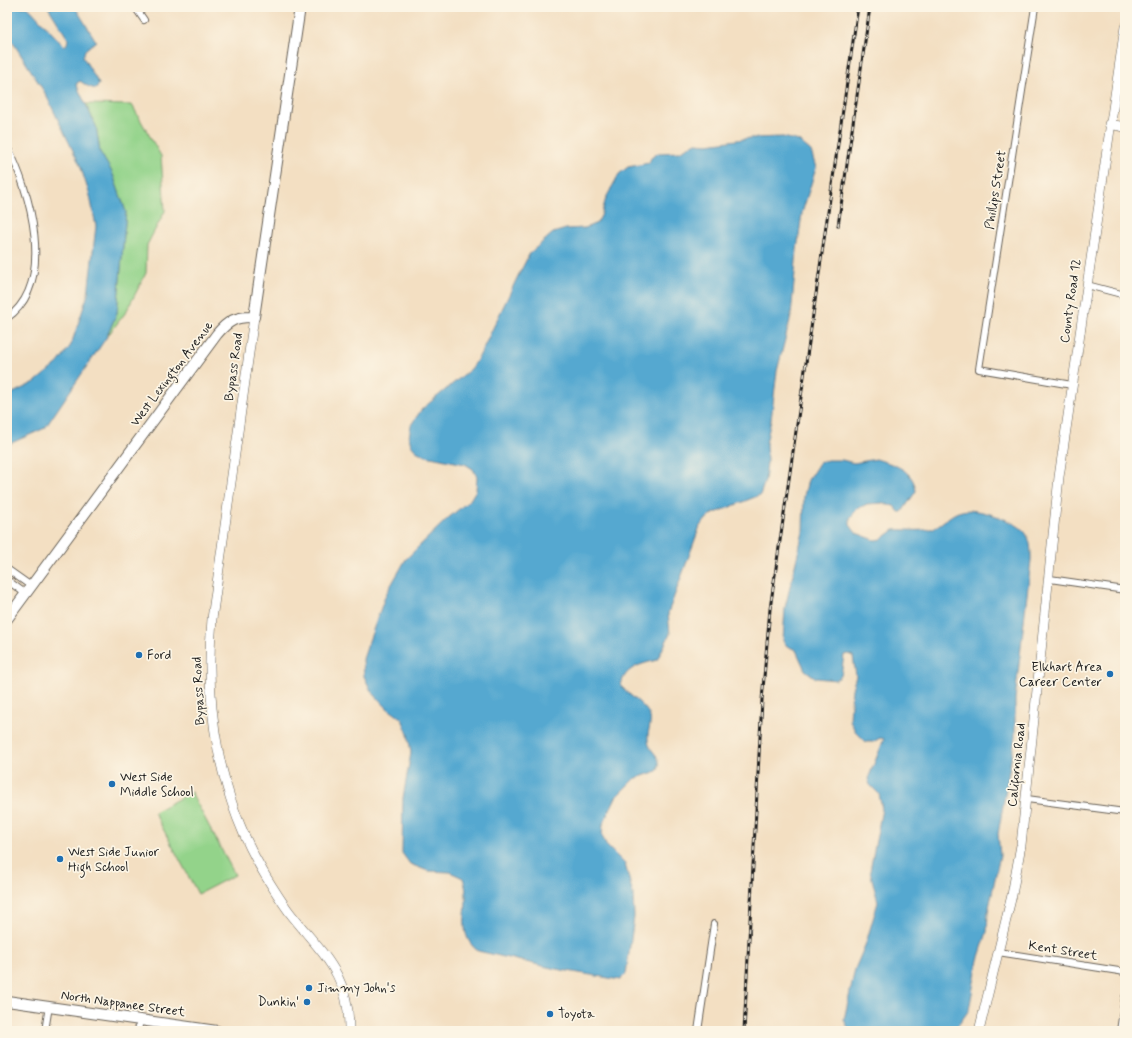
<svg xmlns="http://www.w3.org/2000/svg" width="1132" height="1038" font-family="Mynerve,sans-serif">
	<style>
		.green { fill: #93d38a; stroke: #587853 }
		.water { fill: #55a8d0; stroke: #386276 }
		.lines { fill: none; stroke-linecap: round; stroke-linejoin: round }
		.street-casing { stroke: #676056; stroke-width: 8 }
		.secondary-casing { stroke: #676056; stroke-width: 10 }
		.primary-casing { stroke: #676056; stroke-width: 12 }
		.street { stroke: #fff; stroke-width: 6 }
		.secondary { stroke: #fff; stroke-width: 9 }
		.primary { stroke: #fff; stroke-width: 10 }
		.rail-casing { stroke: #1c1c1c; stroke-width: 3 }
		.rail { stroke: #fcf5e5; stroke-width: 1.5; stroke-dasharray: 4.5; stroke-linecap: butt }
		.poi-dot { fill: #1f6fb2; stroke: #fcf5e5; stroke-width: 1.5 }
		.labels { text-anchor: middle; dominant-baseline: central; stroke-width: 3.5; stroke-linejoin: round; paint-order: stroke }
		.street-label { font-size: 13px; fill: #1c1c1c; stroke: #fcf5e5 }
		.poi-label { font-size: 13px; fill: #1c1c1c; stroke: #fcf5e5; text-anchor: start }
	</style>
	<rect width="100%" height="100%" fill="#fcf5e5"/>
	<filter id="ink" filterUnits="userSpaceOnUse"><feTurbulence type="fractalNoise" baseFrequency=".025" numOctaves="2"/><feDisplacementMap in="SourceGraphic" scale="8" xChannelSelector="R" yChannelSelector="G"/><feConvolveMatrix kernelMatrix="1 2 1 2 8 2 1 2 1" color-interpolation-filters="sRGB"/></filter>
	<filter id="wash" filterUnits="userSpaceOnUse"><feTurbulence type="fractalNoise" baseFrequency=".012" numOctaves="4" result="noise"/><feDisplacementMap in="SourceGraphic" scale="16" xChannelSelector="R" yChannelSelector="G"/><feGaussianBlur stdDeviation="0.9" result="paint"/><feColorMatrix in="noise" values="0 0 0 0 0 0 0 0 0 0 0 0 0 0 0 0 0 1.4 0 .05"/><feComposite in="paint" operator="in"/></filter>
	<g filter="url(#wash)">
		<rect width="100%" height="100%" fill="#f3dfc2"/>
		<path class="green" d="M86,104L132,105L161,156L165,211L147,245L146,273L126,312L106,338L117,313L126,212L112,172L100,152L96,126Z
			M191,792L235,875L198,894L154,812Z"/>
		<path class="water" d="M7,7H28L64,46L67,44L68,39L48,7H75L96,41L85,50L83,57L99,84L96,89L89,87L80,81L76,84L96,126L100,152L112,172L126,212L117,313L106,338L45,428L7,445V396L35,382L58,363L71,345L88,294L96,226L90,196L80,165L45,93L14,44L7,38Z
			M783,137L799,141L811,151L816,168L802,213L797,250L791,316L777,371L771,420L766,444L767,462L765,481L760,495L710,515L700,526L668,613L670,634L657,660C642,664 624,667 621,686C629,696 643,703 649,714C653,723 647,730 648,739C648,754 665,755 657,771L634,779L616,797L603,824L602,836L607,846L625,864L633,894L634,917L626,974L620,980L556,969L478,951C453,932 473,905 463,878L450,872L428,871L410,864L402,853L403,798L411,753L408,734L402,719L387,708L371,691L364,676L363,659L368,644L386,594L406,559L447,519L470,500L476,490L477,477L473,469L465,464L426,456L416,451L411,445L409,437L411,425L422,409L472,368L480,355L519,274L530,253L553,233L566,229L585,228L597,223L601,216L606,198L619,174L628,167L649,163L651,158L658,153L679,152L696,143L708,144L751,138Z
			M876,459C895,465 913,469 916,491L902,512H899L894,506L882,503L867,504L857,509L850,518V525L856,533L875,540L882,539L894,530C906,529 918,532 930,529C940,527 950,513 962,511C976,507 1014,520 1024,531C1031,539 1031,550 1031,560L1015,699V737L998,834L1000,855L988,912L987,932L978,960L969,1010L954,1031H850L844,1020L855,969L866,943L878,902L870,871L882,809L879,794L870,785L868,779L884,739L880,738L873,742H866L855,731L850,720L852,689L856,676L853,656L848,654L844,655L841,676L836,680L816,678L805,670L796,650L787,646L783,641L785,608L803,532L804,496L808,480L819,463L827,460H842L854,463Z"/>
	</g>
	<g filter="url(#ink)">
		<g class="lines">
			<defs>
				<path id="street" d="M135,7L144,20
					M1035,7L979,369L1072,385
					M7,146C30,190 57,283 7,318
					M1087,285L1125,295
					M7,569L31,586
					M1050,579L1125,590
					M7,580L26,594
					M1027,799L1125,812
					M998,952L1125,972
					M45,1031L49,1006
					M138,1031L140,1019
					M698,1031L714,924
					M1120,1031L1125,997"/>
				<path id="secondary" d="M1109,124L1125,127
					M254,317L212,619C204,707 219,798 265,875C273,888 281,901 290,913C322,954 350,974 349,1031
					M979,1031L1012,895L1021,845L1059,477L1125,27"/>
				<path id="primary" d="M7,619L217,334C228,321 236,316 254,317L300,7
					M7,1001L217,1031"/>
			</defs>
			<use href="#street" class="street-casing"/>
			<use href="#secondary" class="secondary-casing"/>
			<use href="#primary" class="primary-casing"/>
			<use href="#street" class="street"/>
			<use href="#secondary" class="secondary"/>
			<use href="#primary" class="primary"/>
			<defs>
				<path id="rail" d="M838,226L870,7
					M744,1031L762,700L770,609L858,7"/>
			</defs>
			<use href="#rail" class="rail-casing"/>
			<use href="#rail" class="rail"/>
		</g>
	</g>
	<g class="poi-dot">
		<circle cx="139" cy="655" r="4"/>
		<circle cx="1110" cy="674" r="4"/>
		<circle cx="112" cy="784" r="4"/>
		<circle cx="60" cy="859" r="4"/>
		<circle cx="309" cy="988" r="4"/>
		<circle cx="307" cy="1002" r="4"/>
		<circle cx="550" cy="1014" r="4"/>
	</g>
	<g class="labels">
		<g class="street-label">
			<text transform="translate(996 190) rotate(-81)">Phillips Street</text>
			<text transform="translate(1071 301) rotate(-82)">County Road 12</text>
			<text transform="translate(234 367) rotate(-82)">Bypass Road</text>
			<text transform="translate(172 374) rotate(-53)">West Lexington Avenue</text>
			<text transform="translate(199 691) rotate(-93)">Bypass Road</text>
			<text transform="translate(1017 765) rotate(-84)">California Road</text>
			<text transform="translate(1063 951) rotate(9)">Kent Street</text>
			<text transform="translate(123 1004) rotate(8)">North Nappanee Street</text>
		</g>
		<g class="poi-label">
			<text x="147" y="655">Ford</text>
			<text x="1102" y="667" text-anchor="end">Elkhart Area<tspan x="1102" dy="15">Career Center</tspan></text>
			<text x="120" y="777">West Side<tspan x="120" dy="15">Middle School</tspan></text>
			<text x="68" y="852">West Side Junior<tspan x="68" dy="15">High School</tspan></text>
			<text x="317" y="988">Jimmy John's</text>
			<text x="299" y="1002" text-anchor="end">Dunkin'</text>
			<text x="558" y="1014">Toyota</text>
		</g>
	</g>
	<rect width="1132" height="1038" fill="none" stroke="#fcf5e5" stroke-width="24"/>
</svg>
